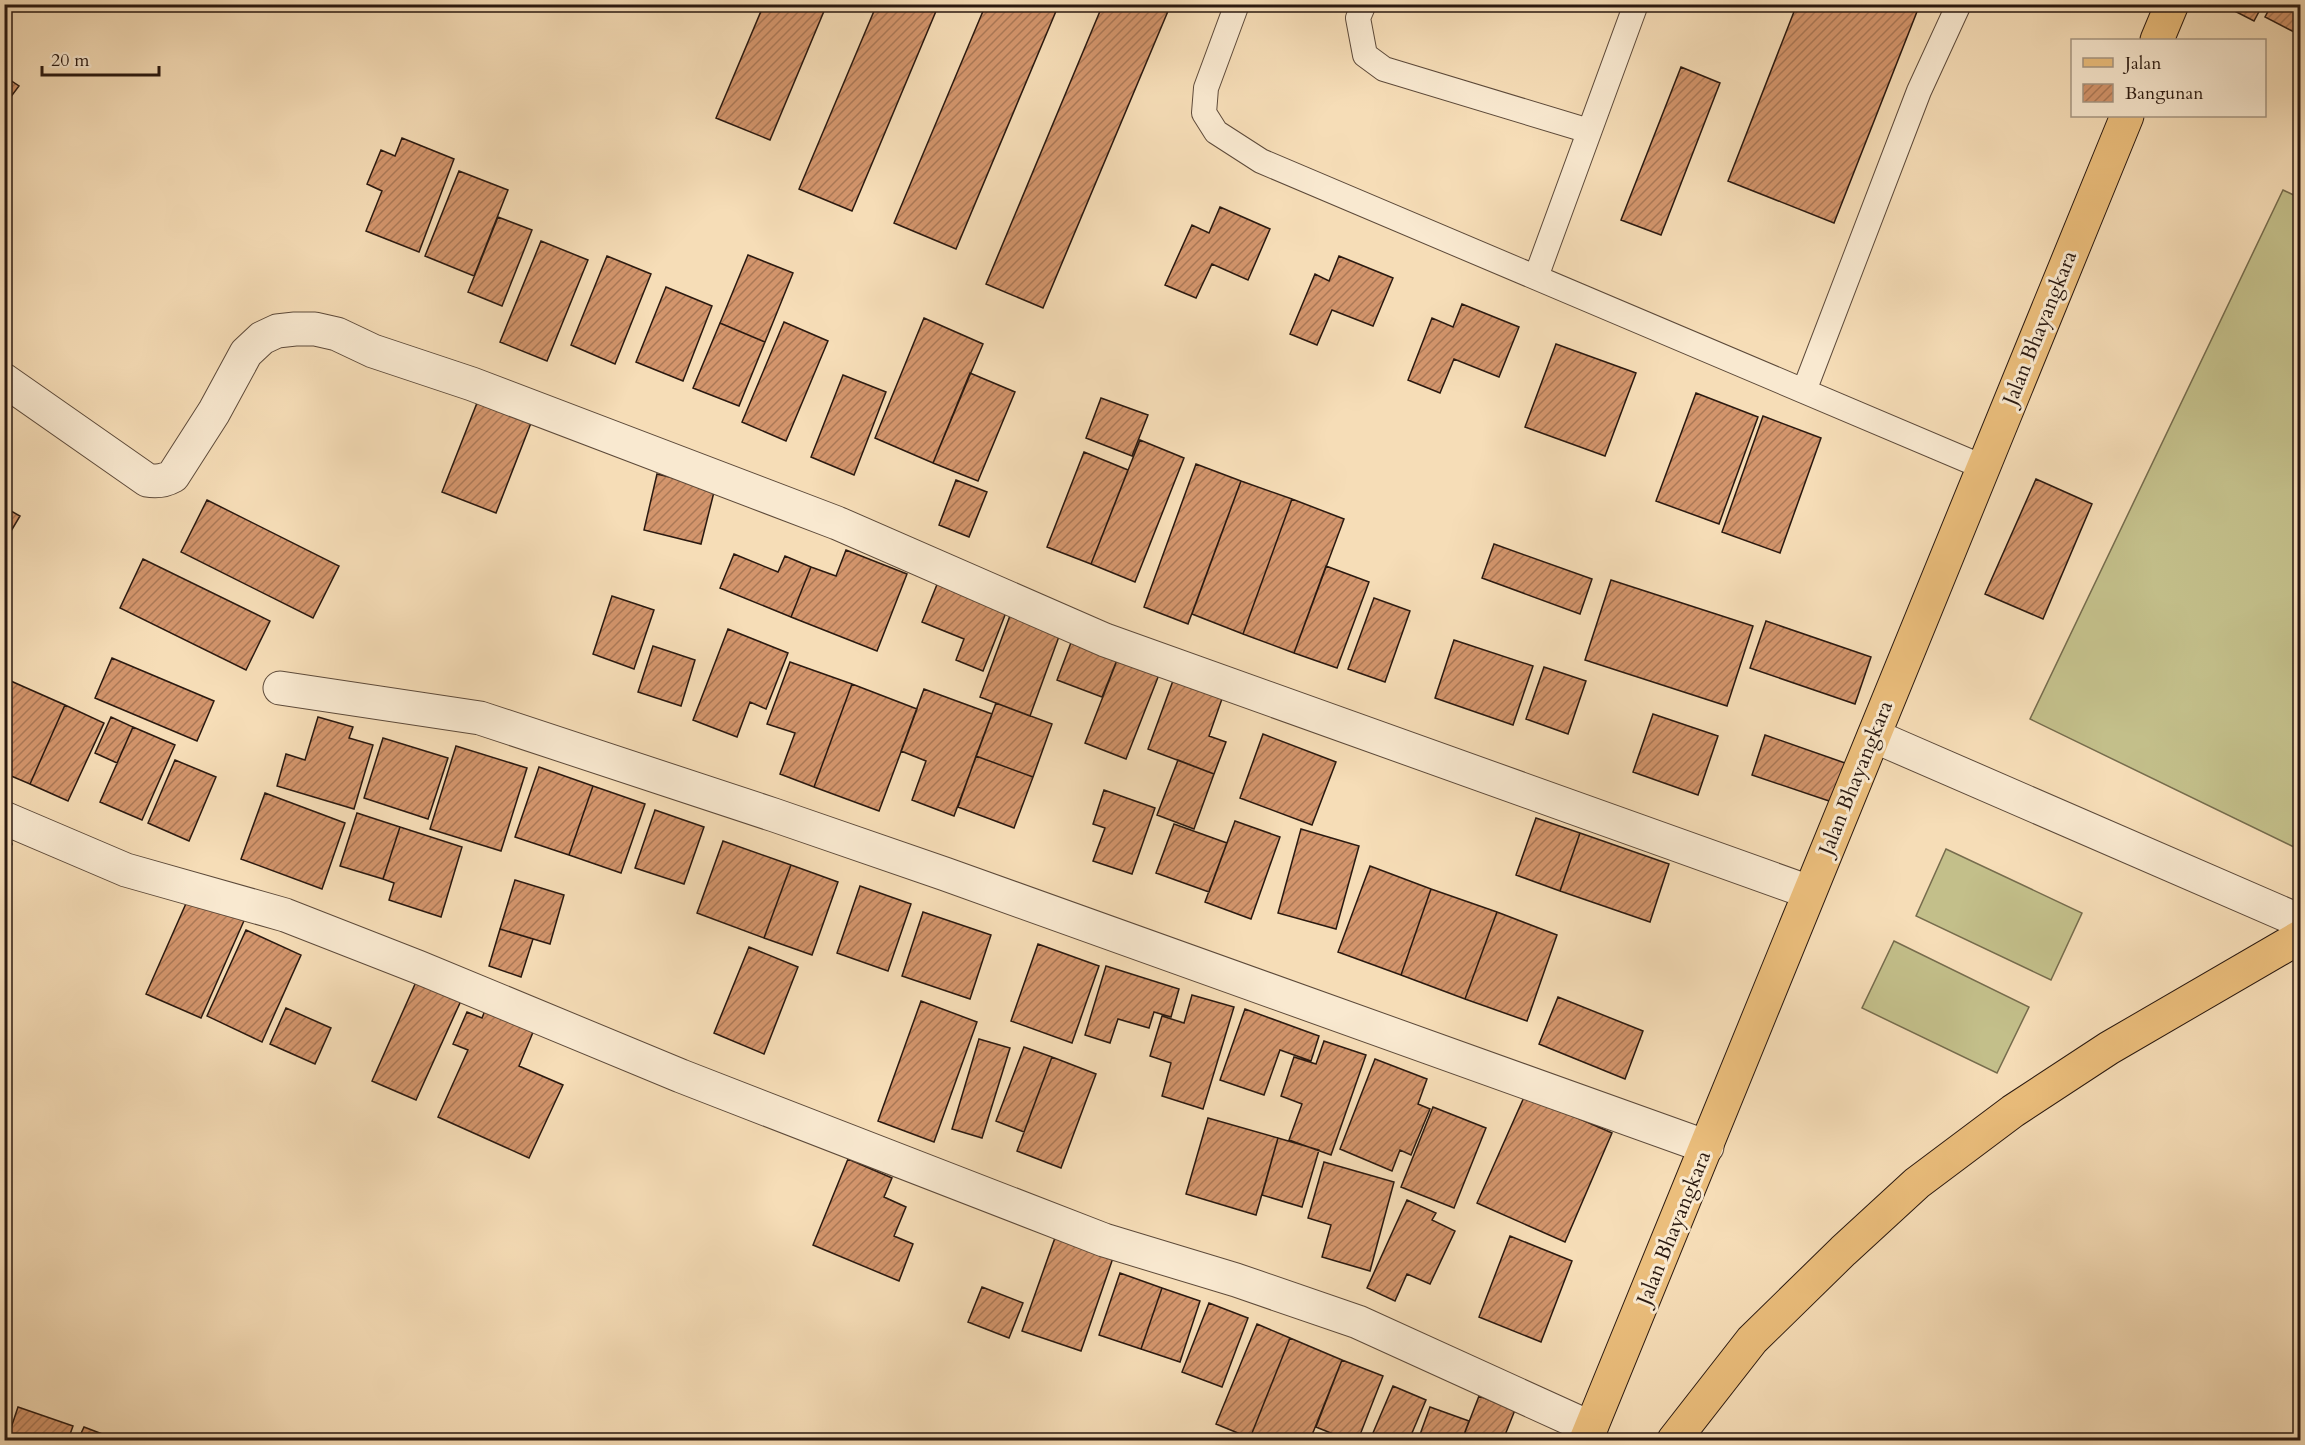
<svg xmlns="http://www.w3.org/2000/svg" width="2305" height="1445" font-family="Cardo,serif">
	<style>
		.pitch { fill: #c3bf8a; stroke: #766c4d; stroke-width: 1.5 }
		.building { fill: url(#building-hatch); stroke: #2a1910; stroke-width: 1.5 }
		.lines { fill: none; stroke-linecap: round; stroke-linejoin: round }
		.lane-casing { stroke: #5d4a3a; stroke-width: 26 }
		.street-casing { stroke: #5d4a3a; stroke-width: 35 }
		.primary-casing { stroke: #2a1910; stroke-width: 35 }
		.lane { stroke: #f9e9d0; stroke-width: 24 }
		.street { stroke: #f9e9d0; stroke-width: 33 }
		.primary { stroke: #ebbe7c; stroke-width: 33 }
		.labels { text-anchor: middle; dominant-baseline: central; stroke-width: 6; stroke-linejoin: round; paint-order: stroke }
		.street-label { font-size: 21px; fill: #2a1910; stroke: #f9e9d0 }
	</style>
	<defs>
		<pattern id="building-hatch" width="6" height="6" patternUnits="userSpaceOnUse" patternTransform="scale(1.5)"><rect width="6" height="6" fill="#d3956c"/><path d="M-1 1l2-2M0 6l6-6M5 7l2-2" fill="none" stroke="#ab7957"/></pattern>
	</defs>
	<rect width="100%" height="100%" fill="#f6ddb7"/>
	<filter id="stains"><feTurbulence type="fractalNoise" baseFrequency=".00333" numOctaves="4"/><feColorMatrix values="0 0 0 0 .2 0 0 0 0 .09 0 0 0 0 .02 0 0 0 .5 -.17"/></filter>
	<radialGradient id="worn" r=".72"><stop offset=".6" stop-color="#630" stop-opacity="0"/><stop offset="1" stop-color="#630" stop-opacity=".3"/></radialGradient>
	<path class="pitch" d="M2283,190L2300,198V850L2030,719Z
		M1946,849L2082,913L2051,980L1916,916Z
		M1894,941L2029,1007L1997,1073L1862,1008Z"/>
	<path class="building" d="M764,4H827L770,140L716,118Z
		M877,4H939L852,211L799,189Z
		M986,4H1059L956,249L894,223Z
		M1103,4H1171L1043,308L986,284Z
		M1797,4H1920L1834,223L1728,181Z
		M2221,4H2263L2254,21Z
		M2272,4H2300V35L2265,17Z
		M1681,67L1720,83L1661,235L1621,220Z
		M4,76L19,86L4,106Z
		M402,138L454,159L419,252L366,231L382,191L367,184L381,150L395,156Z
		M459,171L508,190L474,276L425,256Z
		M1220,207L1270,229L1248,280L1212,264L1196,298L1165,285L1192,225L1209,233Z
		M498,217L532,230L502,306L468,292Z
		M541,241L588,260L547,361L500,342Z
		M748,255L793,273L765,342L720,323Z
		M607,256L651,274L615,364L571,345Z
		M1339,256L1393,278L1373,326L1332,310L1317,345L1290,334L1315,274L1329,281Z
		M666,287L712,306L683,381L636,362Z
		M1462,304L1519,327L1499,377L1454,359L1440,393L1408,380L1432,318L1453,327Z
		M924,318L983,344L933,463L875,438Z
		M784,322L828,341L786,441L742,422Z
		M720,323L765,342L739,406L693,388Z
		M1556,344L1636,373L1605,456L1525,427Z
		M970,373L1015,392L978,481L933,463Z
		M843,375L886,392L854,475L811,457Z
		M1696,393L1758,417L1719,524L1656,501Z
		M1101,398L1148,415L1132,456L1086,438Z
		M477,403L531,423L496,513L442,492Z
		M1763,416L1821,438L1780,553L1722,532Z
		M1140,440L1184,458L1135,582L1091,564Z
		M1084,452L1128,470L1091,564L1047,547Z
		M1196,464L1241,481L1188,624L1144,607Z
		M657,474L715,488L701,544L644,530Z
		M2036,479L2092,504L2043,619L1985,594Z
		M956,480L987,492L969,537L939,525Z
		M1241,481L1292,499L1243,634L1192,614Z
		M1292,499L1344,519L1294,653L1243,634Z
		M207,500L339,566L313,618L181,552Z
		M4,507L20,516L4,543Z
		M1494,544L1592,579L1580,614L1482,578Z
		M846,550L907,574L877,651L791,617L811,567L836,576Z
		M734,554L778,572L785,556L811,567L791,617L720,588Z
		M143,559L270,621L246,670L120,608Z
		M1326,566L1369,582L1337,668L1294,653Z
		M940,577L1009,605L983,671L956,660L964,639L922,622Z
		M1611,580L1753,626L1727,706L1585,660Z
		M612,596L654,610L634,669L593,654Z
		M1374,598L1410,611L1385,682L1348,669Z
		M1011,613L1061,631L1030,716L980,697Z
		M1766,621L1871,657L1855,704L1750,668Z
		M728,629L788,653L766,709L750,702L737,737L693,720Z
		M1075,632L1121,650L1102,697L1057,680Z
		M1454,640L1533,666L1513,725L1435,698Z
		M653,646L695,660L681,706L638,692Z
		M1121,650L1162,667L1126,759L1085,743Z
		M112,658L214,701L197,741L95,698Z
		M790,662L852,684L814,787L780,774L795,733L767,724Z
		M1544,667L1586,681L1568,734L1526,719Z
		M4,678L65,705L30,784L4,773Z
		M1174,678L1223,696L1209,736L1226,742L1214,774L1148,749Z
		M852,684L917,709L879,811L814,787Z
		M924,689L992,714L954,816L912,800L926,761L901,751Z
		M996,703L1052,724L1033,777L976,756Z
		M65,705L104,723L68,801L30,784Z
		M1653,714L1718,736L1698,795L1633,772Z
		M111,717L133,727L117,763L95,753Z
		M318,717L353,727L349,738L373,745L354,809L277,786L286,754L305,760Z
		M133,727L175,745L142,820L100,802Z
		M1263,734L1336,762L1312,825L1240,798Z
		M1765,735L1845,763L1832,802L1752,775Z
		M383,738L448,758L428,819L364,798Z
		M456,746L527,768L501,851L430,829Z
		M976,756L1033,777L1014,828L958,807Z
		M175,760L216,777L189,841L148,823Z
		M1178,760L1214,774L1194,829L1157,815Z
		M539,767L593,786L569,855L515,837Z
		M593,786L645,804L621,873L569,855Z
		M1104,790L1155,808L1132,874L1093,861L1105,828L1093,824Z
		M265,793L345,823L322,889L241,859Z
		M655,810L704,827L684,884L635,868Z
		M357,813L400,827L383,879L340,866Z
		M1536,818L1580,833L1560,891L1516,875Z
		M1235,821L1280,837L1251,919L1205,902Z
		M1174,824L1227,843L1209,892L1156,873Z
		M400,827L462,847L441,917L389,900L394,883L383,879Z
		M1301,829L1359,846L1336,929L1278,913Z
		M1580,833L1669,864L1650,922L1560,891Z
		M4,841L12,844L4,865Z
		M723,841L791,865L764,938L697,913Z
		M791,865L838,882L812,955L764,938Z
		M1370,866L1431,889L1401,975L1338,952Z
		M515,880L564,895L550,944L500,929Z
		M860,886L911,904L888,971L837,953Z
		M1431,889L1497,912L1465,999L1401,975Z
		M192,890L247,914L201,1018L146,994Z
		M923,912L991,935L970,999L902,976Z
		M1497,912L1557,935L1527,1021L1465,999Z
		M500,929L533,939L521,977L489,966Z
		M246,930L301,955L262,1042L207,1016Z
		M1038,944L1099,966L1072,1043L1011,1021Z
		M749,947L798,967L764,1054L714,1033Z
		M1106,966L1179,989L1171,1017L1154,1012L1149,1028L1118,1019L1110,1043L1085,1035Z
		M420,973L464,994L416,1100L372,1081Z
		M1192,995L1234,1007L1203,1109L1162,1096L1171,1063L1150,1056L1162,1016L1184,1023Z
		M1558,997L1643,1031L1625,1079L1539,1044Z
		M921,1001L977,1022L934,1142L878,1121Z
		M286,1008L331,1028L315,1064L270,1044Z
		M486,1008L534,1030L519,1066L563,1085L529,1158L438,1117L468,1050L453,1044L467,1012L482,1018Z
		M1245,1009L1319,1036L1311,1061L1280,1050L1264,1095L1220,1080Z
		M979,1039L1010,1048L982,1138L952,1129Z
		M1324,1041L1366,1055L1331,1155L1289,1140L1302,1104L1281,1096L1294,1057L1316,1064Z
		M1024,1047L1052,1057L1024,1132L996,1121Z
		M1052,1057L1096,1074L1061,1168L1017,1151Z
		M1375,1059L1427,1079L1418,1104L1430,1109L1411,1155L1400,1150L1392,1171L1340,1149Z
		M1525,1095L1612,1133L1565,1242L1477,1203Z
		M1433,1107L1486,1128L1454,1208L1401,1187Z
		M1208,1118L1278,1138L1256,1215L1186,1194Z
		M1278,1138L1319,1150L1302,1207L1262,1195Z
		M848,1159L892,1178L884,1197L906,1207L894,1236L913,1244L899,1281L813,1245Z
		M1324,1162L1394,1182L1370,1271L1322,1257L1331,1225L1308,1218Z
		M1407,1200L1436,1213L1432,1220L1455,1231L1430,1284L1407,1274L1395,1301L1367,1288Z
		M1056,1235L1114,1255L1081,1351L1022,1331Z
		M1510,1236L1572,1261L1541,1342L1479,1317Z
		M1120,1273L1162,1288L1141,1349L1099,1335Z
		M982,1287L1023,1303L1009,1338L968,1322Z
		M1162,1288L1200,1301L1180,1362L1141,1349Z
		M1209,1303L1248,1318L1222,1387L1182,1372Z
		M1257,1324L1290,1338L1250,1438L1216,1424Z
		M1290,1338L1342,1360L1310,1440H1256L1250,1438Z
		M1342,1360L1383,1376L1358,1440H1348L1316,1427Z
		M1393,1386L1426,1400L1409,1440H1370Z
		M1479,1396L1515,1410L1503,1440H1462Z
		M18,1407L73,1426L68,1440H7Z
		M1430,1407L1469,1421L1462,1440H1418Z
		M84,1427L118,1440H78Z"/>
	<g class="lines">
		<defs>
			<path id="lane" d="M1237,4L1206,88L1204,113L1216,132L1261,161L1983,467
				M1364,4L1358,18L1365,55L1384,69L1589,131
				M1536,277L1636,4
				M1804,391L1919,91L1959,4"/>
			<path id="street" d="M4,380L147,480C157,482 164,481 173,476L214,412L246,353L262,338L277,331L295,329H315L337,334L373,351L472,384L837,523L1105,640L1809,892
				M280,688L480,718L774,815L945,874L1707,1147
				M1874,736L2300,921
				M4,818L126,870L285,915L418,967L681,1076L1104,1240L1236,1280L1358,1322L1591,1428"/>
			<path id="primary" d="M2157,40L2172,4
				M1586,1440L2127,116
				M1674,1440L1752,1340L1843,1251L1917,1183L2013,1111L2109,1048L2300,937"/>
		</defs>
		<use href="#lane" class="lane-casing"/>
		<use href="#street" class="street-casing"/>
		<use href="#primary" class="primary-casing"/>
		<use href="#lane" class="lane"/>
		<use href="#street" class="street"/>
		<use href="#primary" class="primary"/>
	</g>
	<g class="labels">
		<g class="street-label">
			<text transform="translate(2040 328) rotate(-68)">Jalan Bhayangkara</text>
			<text transform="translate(1856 778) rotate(-68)">Jalan Bhayangkara</text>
			<text transform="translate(1674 1228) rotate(-68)">Jalan Bhayangkara</text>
		</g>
	</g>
	<rect width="2305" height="1445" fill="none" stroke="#f6ddb7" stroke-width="24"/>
	<rect x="6" y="6" width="2293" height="1433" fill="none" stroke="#2a1910" stroke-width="3"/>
	<rect x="12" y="12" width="2281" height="1421" fill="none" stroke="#2a1910" stroke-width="1.5"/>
	<rect x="2071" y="39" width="195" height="78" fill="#f9e9d0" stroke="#a69683" stroke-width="1.5"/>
	<rect x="2083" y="58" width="30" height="9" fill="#ebbe7c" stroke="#a69683" stroke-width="1.5"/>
	<text x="2125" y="69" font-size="18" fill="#2a1910">Jalan</text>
	<rect x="2083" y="84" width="30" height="18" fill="url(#building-hatch)" stroke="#a69683" stroke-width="1.5"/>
	<text x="2125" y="99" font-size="18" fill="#2a1910">Bangunan</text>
	<path d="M42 66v9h117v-9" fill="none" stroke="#2a1910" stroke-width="3"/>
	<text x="51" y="66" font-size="18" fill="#2a1910" stroke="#f9e9d0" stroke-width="4.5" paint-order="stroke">20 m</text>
	<rect width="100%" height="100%" filter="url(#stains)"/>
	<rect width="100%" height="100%" fill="url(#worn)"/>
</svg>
